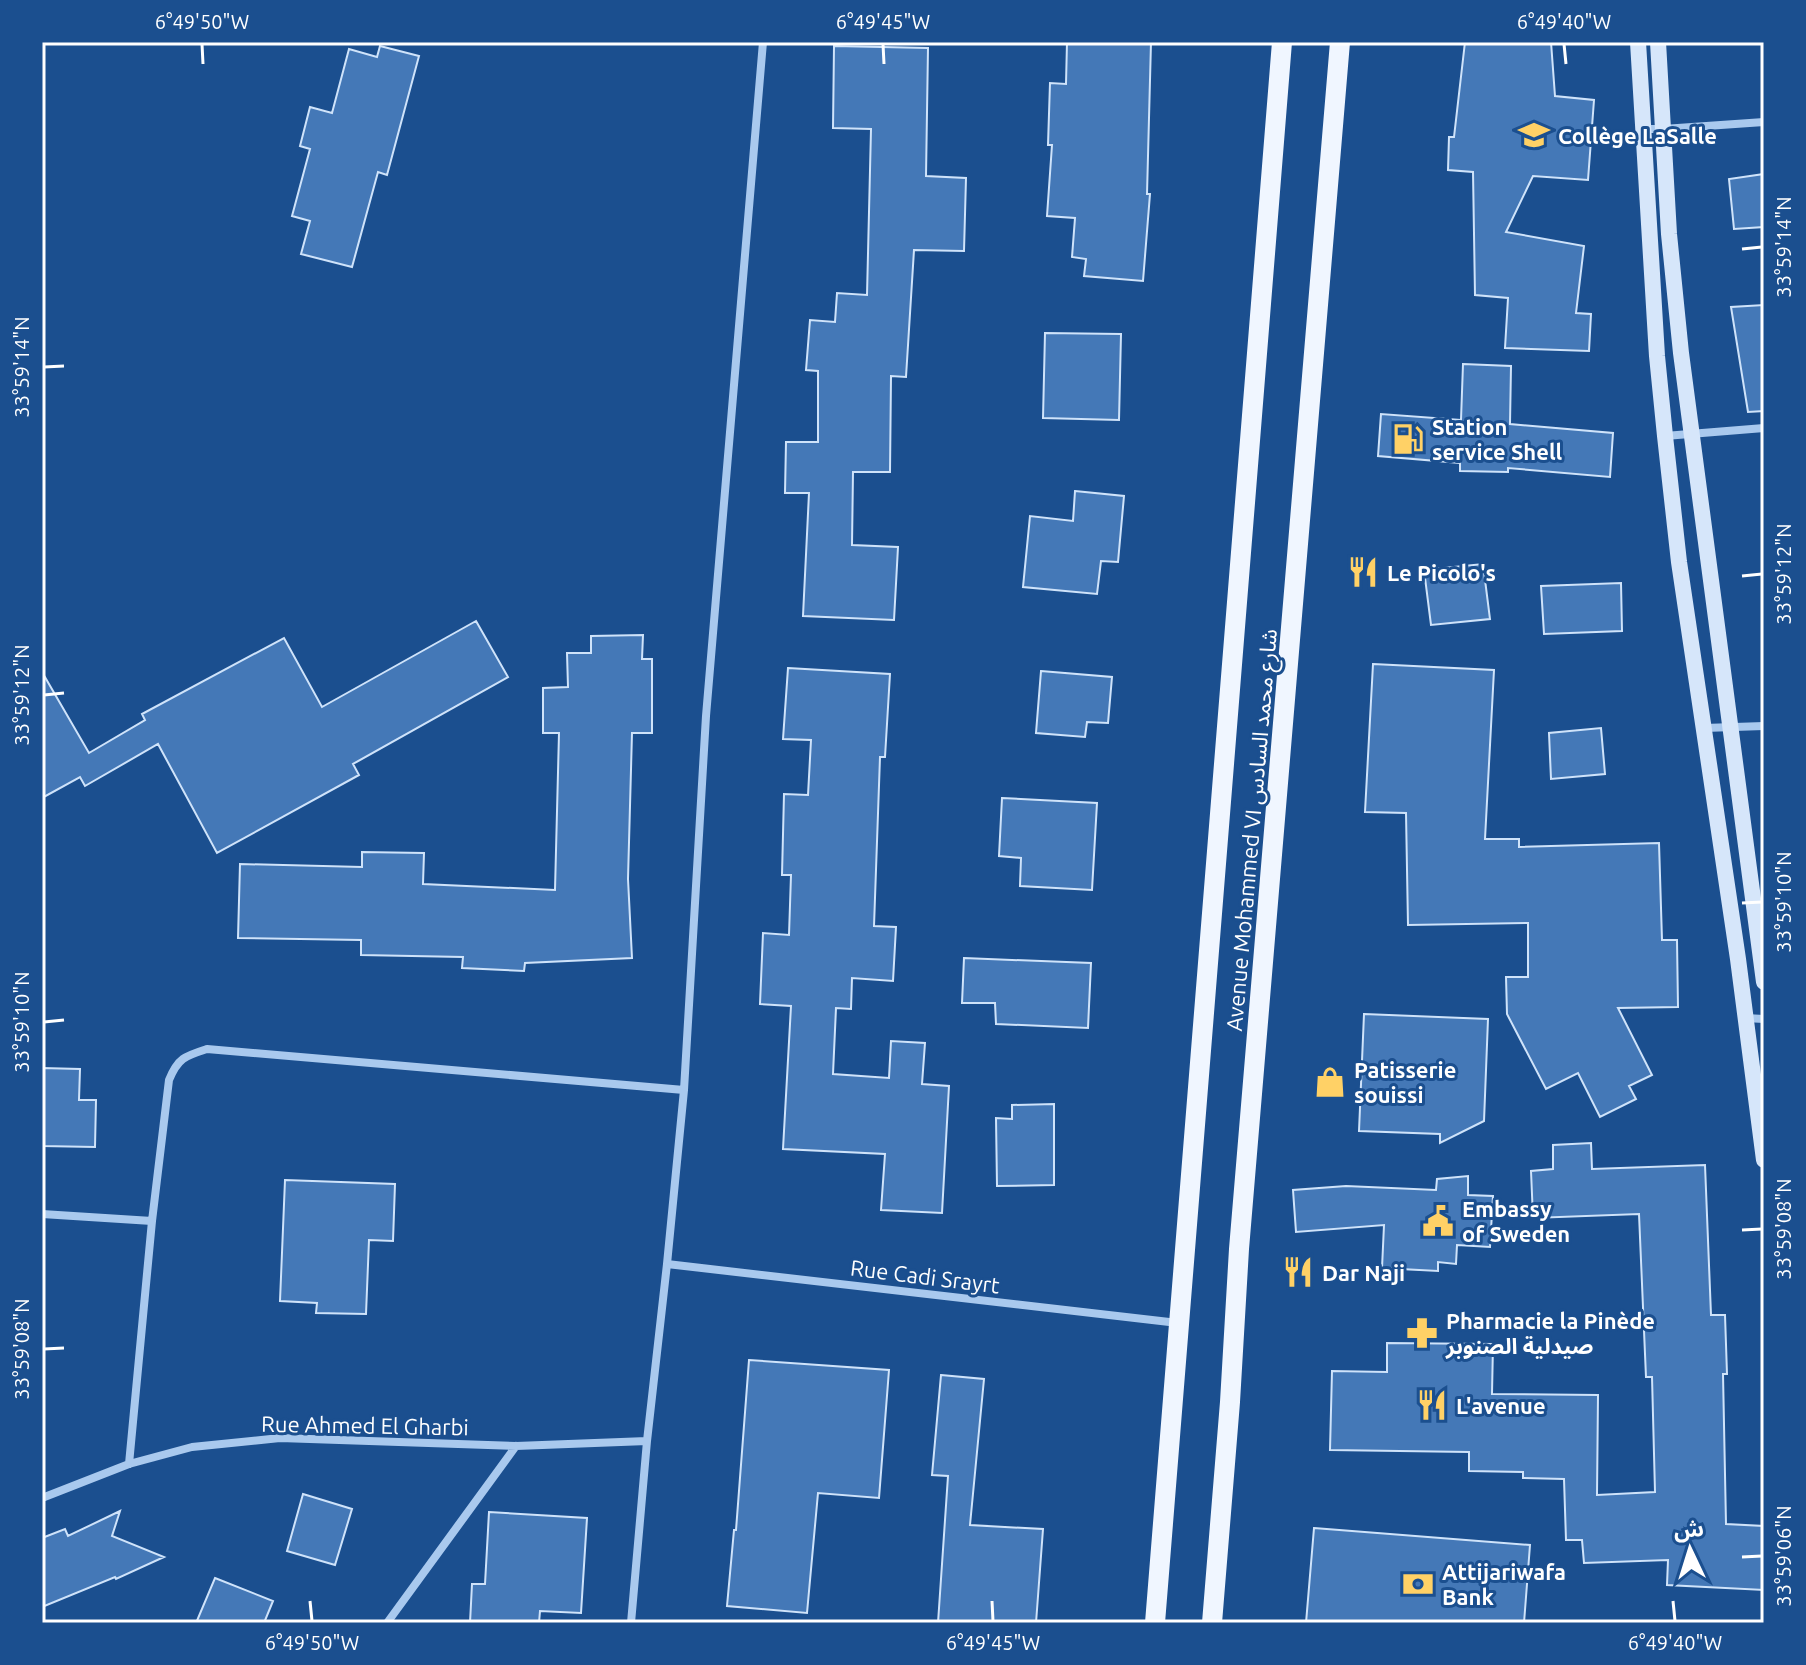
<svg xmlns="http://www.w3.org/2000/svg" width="1806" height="1665" font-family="Ubuntu,'Noto Sans Arabic',sans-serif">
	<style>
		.building { fill: #4478b7; stroke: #cfe3fa; stroke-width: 2 }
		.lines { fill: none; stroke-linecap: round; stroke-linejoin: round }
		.minor { stroke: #a9c9ee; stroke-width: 8 }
		.secondary { stroke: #d6e6fa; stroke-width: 16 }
		.primary { stroke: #f0f6ff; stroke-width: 20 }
		.ticks { fill: none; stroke: #fff; stroke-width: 3 }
		.labels { text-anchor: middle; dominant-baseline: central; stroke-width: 6; stroke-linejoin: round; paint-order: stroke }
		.poi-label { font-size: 22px; font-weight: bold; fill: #fff; stroke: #1b4f8f; text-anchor: start }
		.street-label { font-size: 22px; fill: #fff; stroke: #1b4f8f }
		.neatline { fill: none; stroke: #fff; stroke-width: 3 }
		.ticks-label { font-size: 20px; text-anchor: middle; fill: #fff }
	</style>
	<rect width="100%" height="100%" fill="#1b4f8f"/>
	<path class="building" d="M1067,42H1151L1147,194H1150L1143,281L1084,276L1086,259L1072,257L1075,218L1047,216L1052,145H1048L1050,83L1066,84Z
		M1465,42H1551L1555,96L1594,100L1588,180L1533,176L1506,232L1584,246L1576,313L1591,314L1589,351L1505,348L1508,298L1475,295L1473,172L1448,170L1449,137H1454Z
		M380,46L419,56L387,175L378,172L352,267L301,254L310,221L292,216L310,149L300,146L310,107L332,113L349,49L377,57Z
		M834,46L928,48L926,176L966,178L964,251L914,250L906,377L891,376L890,472H853L852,545L898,547L894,620L803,616L809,493H785L786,442H818V371L806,370L810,320L835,322L837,293L867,295L871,129L833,128Z
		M1764,174V227L1734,229L1729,179Z
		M1764,305V411L1748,412L1731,307Z
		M1045,333L1121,334L1119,420L1043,418Z
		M1463,364L1511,366L1510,424L1613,433L1610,477L1508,468V472L1460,471V463L1378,456L1381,414L1461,420Z
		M1075,491L1124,496L1118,562L1101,561L1097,594L1023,587L1030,516L1073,521Z
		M1483,564L1490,619L1431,625L1424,570Z
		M1621,583L1622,631L1544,634L1541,586Z
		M476,621L508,677L353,764L359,775L217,853L158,744L85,786L80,777L42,798V672L89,753L145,720L142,714L284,638L322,707Z
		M643,635L642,659H652V733H632L628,879L632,958L525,963L524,971L462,968L463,957L361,955V940L238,938L240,864L362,867V852L424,853L423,884L555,890L559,733H543V688L568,687L567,653H591V636Z
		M1373,664L1494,670L1485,839H1519V847L1659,843L1662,940H1677L1678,1007L1618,1008L1652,1075L1629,1086L1636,1099L1600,1117L1578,1073L1546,1089L1507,1014L1506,977H1528V923L1408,925L1406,813L1365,812Z
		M788,668L890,674L885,757H880L874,926L896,927L893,981L852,978L851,1009L836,1008L833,1074L889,1078L891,1041L925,1043L922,1084L949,1086L942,1213L881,1210L885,1154L783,1149L791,1006L760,1004L763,933L789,935L791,875H782L784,794L808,795L811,740L783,739Z
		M1041,671L1112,677L1108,723L1087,722L1085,737L1036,733Z
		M1601,728L1605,774L1551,779L1549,733Z
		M1002,798L1097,803L1092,890L1020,886L1021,858L999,856Z
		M964,958L1091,963L1088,1028L996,1024L995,1003H962Z
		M1364,1014L1488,1019L1484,1121L1440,1143V1134L1359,1131Z
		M42,1068L80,1069L79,1100H96L95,1147L42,1146Z
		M1054,1104V1185L997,1186L996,1118L1012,1119V1105Z
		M1591,1143L1592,1169L1705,1165L1711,1315H1725L1727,1374H1723L1726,1524L1764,1526V1590L1667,1585L1668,1560L1584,1563L1582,1540H1566L1564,1479L1523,1478V1472L1469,1471V1452L1330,1450L1332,1371L1387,1372V1343L1493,1344L1492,1394L1598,1395L1597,1495L1655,1492L1652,1377H1646L1639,1214L1533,1218L1531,1171L1553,1169V1145Z
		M1468,1176V1195L1493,1196L1490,1247L1457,1245L1456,1264L1438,1262V1271L1382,1268L1384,1225L1296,1232L1293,1190L1346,1186L1436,1190L1437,1179Z
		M285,1180L395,1184L393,1241L369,1240L366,1314L316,1313L317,1303L280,1301Z
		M749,1360L889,1370L879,1498L818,1493L807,1613L727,1606L734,1530H736Z
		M941,1375L984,1379L970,1525L1043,1529L1036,1623H938L948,1476L932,1475Z
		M303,1494L352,1509L335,1565L287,1551Z
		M120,1511L112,1536L164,1557L116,1579L115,1577L42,1607V1538L65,1529L68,1536Z
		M489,1512L587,1518L581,1613L540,1611L539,1623H470L472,1584H485Z
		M1314,1528L1530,1545L1524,1623H1306Z
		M215,1578L273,1601L264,1623H196Z"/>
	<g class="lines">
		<path class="minor" d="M1644,129H1663L1764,122
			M1665,436L1764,428
			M1704,728L1764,726
			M1745,1018L1764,1019
			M42,1214L152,1221
			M667,1264L1178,1323
			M129,1464L152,1221L169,1080C178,1058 185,1056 207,1049L684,1090
			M42,1498L129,1464L192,1447L280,1438L516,1446L647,1441
			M387,1623L516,1446
			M631,1623L647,1441L667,1264L684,1090L706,716L763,42"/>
		<path class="secondary" d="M1638,42L1657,356L1665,436L1679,562L1738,959L1764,1160
			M1658,42L1669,234L1681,353L1764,982"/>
		<path class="primary" d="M1155,1623L1282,42
			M1212,1623L1230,1402L1239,1249L1340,42"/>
	</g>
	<path class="ticks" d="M202,44L203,64M883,44L884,64M1564,44L1566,64M1742,249L1762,247M44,367L64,366M1742,576L1762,574M44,695L64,693M1742,903L1762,902M44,1022L64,1020M1742,1230L1762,1229M44,1349L64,1348M1742,1557L1762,1556M310,1601L312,1621M992,1601L993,1621M1673,1601L1675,1621"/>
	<defs>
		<symbol id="university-bare" viewBox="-9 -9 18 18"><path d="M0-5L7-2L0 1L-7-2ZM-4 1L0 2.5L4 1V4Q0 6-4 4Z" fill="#ffd166" stroke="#1b4f8f" stroke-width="2.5" paint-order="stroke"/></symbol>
		<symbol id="fuel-bare" viewBox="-9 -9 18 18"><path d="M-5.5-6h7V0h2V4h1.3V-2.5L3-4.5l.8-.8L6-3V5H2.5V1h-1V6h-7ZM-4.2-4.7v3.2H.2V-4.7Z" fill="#ffd166" stroke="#1b4f8f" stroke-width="2.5" paint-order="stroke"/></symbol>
		<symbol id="restaurant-bare" viewBox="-9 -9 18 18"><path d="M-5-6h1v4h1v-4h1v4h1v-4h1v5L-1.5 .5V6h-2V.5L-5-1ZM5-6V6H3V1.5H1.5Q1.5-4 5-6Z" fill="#ffd166" stroke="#1b4f8f" stroke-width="2.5" paint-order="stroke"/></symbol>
		<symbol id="shop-bare" viewBox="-9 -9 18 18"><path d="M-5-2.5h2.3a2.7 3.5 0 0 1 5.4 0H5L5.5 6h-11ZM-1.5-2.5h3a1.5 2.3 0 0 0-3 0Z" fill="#ffd166" stroke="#1b4f8f" stroke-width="2.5" paint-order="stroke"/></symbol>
		<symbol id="civic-bare" viewBox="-9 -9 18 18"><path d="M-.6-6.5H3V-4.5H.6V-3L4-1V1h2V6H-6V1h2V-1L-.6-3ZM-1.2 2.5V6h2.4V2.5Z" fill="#ffd166" stroke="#1b4f8f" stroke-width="2.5" paint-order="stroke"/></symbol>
		<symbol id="pharmacy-bare" viewBox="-9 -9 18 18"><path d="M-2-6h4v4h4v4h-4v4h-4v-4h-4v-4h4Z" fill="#ffd166" stroke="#1b4f8f" stroke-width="2.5" paint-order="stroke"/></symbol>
		<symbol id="bank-bare" viewBox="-9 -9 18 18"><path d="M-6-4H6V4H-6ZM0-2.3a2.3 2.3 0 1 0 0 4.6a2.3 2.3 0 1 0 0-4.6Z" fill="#ffd166" stroke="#1b4f8f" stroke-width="2.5" paint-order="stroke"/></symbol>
	</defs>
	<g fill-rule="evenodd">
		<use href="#university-bare" x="1512" y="113" width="44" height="44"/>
		<use href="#fuel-bare" x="1386" y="417" width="44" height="44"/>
		<use href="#restaurant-bare" x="1341" y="550" width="44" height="44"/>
		<use href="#shop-bare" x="1308" y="1060" width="44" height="44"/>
		<use href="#civic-bare" x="1416" y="1199" width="44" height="44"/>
		<use href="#restaurant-bare" x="1276" y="1250" width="44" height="44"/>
		<use href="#pharmacy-bare" x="1400" y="1311" width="44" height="44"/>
		<use href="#restaurant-bare" x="1410" y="1383" width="44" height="44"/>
		<use href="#bank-bare" x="1396" y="1562" width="44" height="44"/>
	</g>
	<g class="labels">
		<g class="poi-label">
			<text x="1558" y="135">Collège LaSalle</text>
			<text x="1432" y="426">Station<tspan x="1432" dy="25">service Shell</tspan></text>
			<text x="1387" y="572">Le Picolo's</text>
			<text x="1354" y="1069">Patisserie<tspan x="1354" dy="25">souissi</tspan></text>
			<text x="1462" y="1208">Embassy<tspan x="1462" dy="25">of Sweden</tspan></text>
			<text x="1322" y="1272">Dar Naji</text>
			<text x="1446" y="1320">Pharmacie la Pinède<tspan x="1446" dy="25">صيدلية الصنوبر</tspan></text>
			<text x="1456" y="1405">L'avenue</text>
			<text x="1442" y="1571">Attijariwafa<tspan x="1442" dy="25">Bank</tspan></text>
		</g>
		<g class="street-label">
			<text transform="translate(1251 830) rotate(-85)">Avenue Mohammed VI شارع محمد السادس</text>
			<text transform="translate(925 1276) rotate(7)">Rue Cadi Srayrt</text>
			<text transform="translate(365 1425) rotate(1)">Rue Ahmed El Gharbi</text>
		</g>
	</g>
	<rect width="1806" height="1665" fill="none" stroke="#1b4f8f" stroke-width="88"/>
	<g transform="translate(1690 1549) rotate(356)" stroke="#1b4f8f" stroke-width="6" paint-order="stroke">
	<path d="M0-6L14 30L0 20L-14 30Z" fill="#ffffff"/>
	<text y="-12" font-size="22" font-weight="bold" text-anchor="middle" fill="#ffffff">ش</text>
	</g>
	<rect x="44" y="44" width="1718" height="1577" class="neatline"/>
	<g class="ticks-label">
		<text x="202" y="29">6°49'50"W</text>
		<text x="883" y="29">6°49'45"W</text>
		<text x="1564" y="29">6°49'40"W</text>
		<text transform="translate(1784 247) rotate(-90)" y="7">33°59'14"N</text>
		<text transform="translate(22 367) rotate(-90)" y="7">33°59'14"N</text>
		<text transform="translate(1784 574) rotate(-90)" y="7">33°59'12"N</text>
		<text transform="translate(22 695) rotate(-90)" y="7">33°59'12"N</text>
		<text transform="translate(1784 902) rotate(-90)" y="7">33°59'10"N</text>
		<text transform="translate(22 1022) rotate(-90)" y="7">33°59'10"N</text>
		<text transform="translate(1784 1229) rotate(-90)" y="7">33°59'08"N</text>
		<text transform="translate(22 1349) rotate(-90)" y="7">33°59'08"N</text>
		<text transform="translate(1784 1556) rotate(-90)" y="7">33°59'06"N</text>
		<text x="312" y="1650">6°49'50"W</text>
		<text x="993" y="1650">6°49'45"W</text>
		<text x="1675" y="1650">6°49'40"W</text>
	</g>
</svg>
